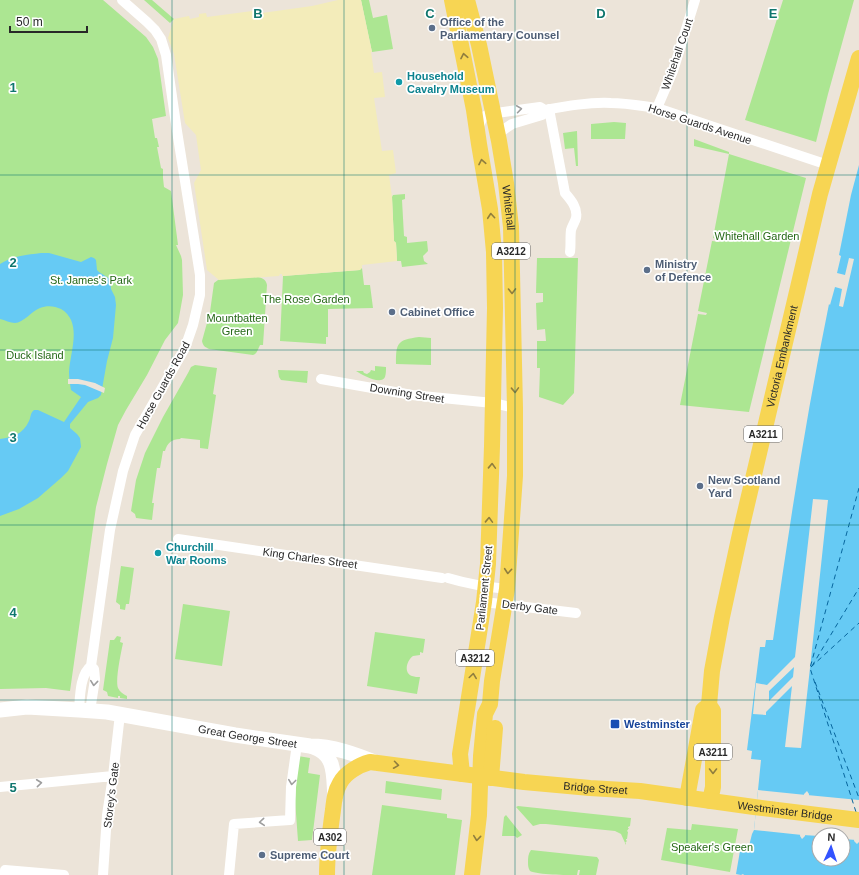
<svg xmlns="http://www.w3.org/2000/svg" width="859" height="875" font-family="Helvetica,sans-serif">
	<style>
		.green { fill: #ace692 }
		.sand { fill: #f3ecba }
		.water { fill: #66caf4; fill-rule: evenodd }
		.pier { fill: #ece4d9; fill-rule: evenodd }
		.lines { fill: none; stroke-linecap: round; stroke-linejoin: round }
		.ferry { stroke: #07669e; stroke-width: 1; stroke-dasharray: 5 4; stroke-linecap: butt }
		.street { stroke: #fff; stroke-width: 10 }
		.secondary { stroke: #fff; stroke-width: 15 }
		.primary { stroke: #f7d553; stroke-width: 16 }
		.oneway { stroke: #907e3e }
		.oneway2 { stroke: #9e9e9e }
		.grid { fill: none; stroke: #0f766e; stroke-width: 1; stroke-opacity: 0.55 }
		.service-dot { fill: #5c6f8a; stroke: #fff; stroke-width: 1.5 }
		.culture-dot { fill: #0f9aa8; stroke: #fff; stroke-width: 1.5 }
		.transit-dot { fill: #1a4fb4; stroke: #fff; stroke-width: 1.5 }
		.labels { text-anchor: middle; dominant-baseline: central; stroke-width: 3.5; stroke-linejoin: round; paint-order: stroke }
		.shield { fill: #fff; stroke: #686868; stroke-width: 1 }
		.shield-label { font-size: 10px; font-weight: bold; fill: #282828 }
		.service-label { font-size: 11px; font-weight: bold; fill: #4e5e75; stroke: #fff; text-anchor: start }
		.street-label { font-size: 11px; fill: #282828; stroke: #fff }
		.culture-label { font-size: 11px; font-weight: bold; fill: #0d838f; stroke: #fff; text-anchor: start }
		.park-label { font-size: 11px; fill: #256816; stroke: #fff }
		.transit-label { font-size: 11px; font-weight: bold; fill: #164399; stroke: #fff; text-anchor: start }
		.grid-label { font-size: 13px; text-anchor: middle; font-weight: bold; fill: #0f766e; stroke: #fff; stroke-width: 3.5; stroke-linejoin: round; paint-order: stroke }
	</style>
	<rect width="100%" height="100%" fill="#ece4d9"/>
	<path class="green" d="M0,0H103L146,37L153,47L158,59L166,116L152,119L155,138H157L159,147H157L161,168L163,169V178L164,187L171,191L178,245H176L181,256L182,260L183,295L178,323L165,340L147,375L126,410L118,425L107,464L96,507L70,691L46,688L0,689Z
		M144,0H152L174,19L170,23Z
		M361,0H369L373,18L387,15L393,49L372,52Z
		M783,0H854L828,94L816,142L745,120Z
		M614,122L626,123L625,139H591V124Z
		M577,131L578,166H576L574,148L565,149L563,133Z
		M694,139L729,152V154L806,178L749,412L680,405L698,314L706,315L707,313L698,311L712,241L720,242L721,240L713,238L729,154L694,146Z
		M405,194V199L402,200L404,236L407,237V243L427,241L428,251L423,256L424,261L428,264L402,267L401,261H397L396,243L394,241L392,197L393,195Z
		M537,258H578L574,393L563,405L539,397L540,368H537V341H546L545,329L537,330L536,303L543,302V293H536Z
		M361,268H362L364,285H370L373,308L328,309V337H326V344L280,341L283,276L360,270Z
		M258,277C263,278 266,280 267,285L263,345H260C258,349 257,354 253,355L209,349C205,347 203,346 202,341L210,312L214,283L218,280L221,279Z
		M419,337L431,338V365L396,364C396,343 397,340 419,337Z
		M195,365L217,368L213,394L216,395L208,449L200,448V440L181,438L180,439C172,439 167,443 165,451H163L160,468H157L152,503H154L152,520L136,518L135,514L131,511L136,480L145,453L163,417L188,373L191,367Z
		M375,366L386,367C386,370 386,374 385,377C381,386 361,374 356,371H363L364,373L367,374L370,372L371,370L375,371Z
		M278,370L308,371L307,383L281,380L279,377Z
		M121,566L134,568L129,604H126L125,610L120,609V605L116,602Z
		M183,604L230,611L222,666L175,659Z
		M375,632L425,639L423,653L420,652V655L413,656C407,660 403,673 412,676C415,677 417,677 420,677L417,694L367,686Z
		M117,636L121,637L120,642L123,643C121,653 115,680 118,688C120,692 123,694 127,696V699L120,698V696H118V698L108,696L107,692L103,690L110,640H114Z
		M298,756L310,758L308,773L320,775L312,840L298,841L295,800Z
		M386,781L442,789L441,800L385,793Z
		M382,805L447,814V818L462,820L455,875H372Z
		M518,806L631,818L630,826L628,827V828H629L627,831L628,832L627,839H626V840L627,841L625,843H626V845L621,834L615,831L546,824H540L533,826L516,807Z
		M506,815L522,835L517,838L515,836H502L504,817Z
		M692,824L738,829L730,872L661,860L667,828L691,830Z
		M531,850L597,857L599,860L596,875H579L580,870H578L577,875C567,875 538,875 530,871C528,868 528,865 528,862C528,858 528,854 531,850Z"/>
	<path class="sand" d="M338,0H361L372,52H371L374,73L382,72L385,97L374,98L382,151L393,150L396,173L389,175L392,197L394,241L396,243L397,261L362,265V268L360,270L283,276H282V274H280L279,276L219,280L207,270L194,183L201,170L196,135L185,123L174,54L168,38L174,19L189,16L190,19L199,17V14L206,13L207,17L259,10L262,13L312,6Z"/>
	<path class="water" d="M859,165V799L854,841L857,844L859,842V875H744L743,874L741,875L736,874L741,845L749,846L752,834L754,830L761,760L751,759L752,751L747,750L760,647H765L766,640H773C789,528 806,416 829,304L830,305L835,287L842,289L839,306L843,307L854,259L849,258L845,275L837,273L841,256L839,255L851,195ZM807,791L809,794L805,836L802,839L800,836L804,794ZM819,835H843V859H819Z
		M41,253H49L81,262L91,257L94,258L96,260L97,270L99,272L110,279L111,289L115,297L116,305L113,338L107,361L101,395L98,398L88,402L70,424V428L77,434L80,438L81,447L68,471L61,478L38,498L19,509L0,516V439C13,437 23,434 29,421C31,417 30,413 34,410H38L64,422L81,397L71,390C70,384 69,378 69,372C70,352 83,322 61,309C55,306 47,305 40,308C32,311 23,323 15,323C10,323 5,320 0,319V264C13,256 26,255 41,253Z"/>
	<path class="pier" d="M68,379H78L95,383L105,388L104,393L85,385L78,384H68Z
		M813,499L828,500L810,668L801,748L785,747L792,686L766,712V715L753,714L756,683L767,685L795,657ZM794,667L793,677L769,701V691Z
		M758,790L806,795L802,835L754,830Z
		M807,795L859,800V813L856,840L843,839V835H819V836L803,835Z"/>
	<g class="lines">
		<path class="ferry" d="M812,666L859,588
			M811,667L859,623
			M815,682L859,798
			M856,812L810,668L859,488"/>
		<path class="street" d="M657,108L673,71L695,0
			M549,109L565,193C571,200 578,208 576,218C575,222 572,226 571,230C570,237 571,245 570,252
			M478,128L482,119L485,116L489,114L540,107L545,110C567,106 589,102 611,103C626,103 642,106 657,108L828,165
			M497,135L506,128L512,124L542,115L545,110
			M321,379L412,395L493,403L515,408
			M178,539L442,578
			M448,578C468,584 486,587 507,589
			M484,602L576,613
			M79,710C80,697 80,674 91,666
			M90,711L95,679L94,669L91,666L110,530L123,471L135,435L185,348L193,325L200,295V275L177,131L166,55L161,39L155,30L147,22L122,0
			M0,787L113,776
			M5,875V870L64,875
			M103,875L107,815L113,776L120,714
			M229,875L234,824L290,820L291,787L297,744"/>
		<g class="secondary">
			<path id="s1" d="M0,710L27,707L79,710L107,712L235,735L310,746C333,746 355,754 377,763"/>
			<path d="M313,747C337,755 333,777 335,798"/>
		</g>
		<g class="primary">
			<path d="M452,0L474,110L479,144L490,209L494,252L495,308L492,446L488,564L484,602L460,754L462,774"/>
			<path id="s2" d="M467,0L479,45L499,141L506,183L511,227L515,408V476L507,589L492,681L490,704L485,714L481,756L479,815L472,875"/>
			<path d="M491,778L495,728"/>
			<path d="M687,798L703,710L709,705"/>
			<path id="s3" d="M710,801L713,787V711L709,705L712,671L722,617L740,534L820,194L859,58"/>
			<path id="s4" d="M327,875C327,853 330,831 333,810C334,801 335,791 340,783C345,773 359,765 370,762L524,782L590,788L640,791L754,807L859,820"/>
		</g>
	</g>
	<defs><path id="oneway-chevron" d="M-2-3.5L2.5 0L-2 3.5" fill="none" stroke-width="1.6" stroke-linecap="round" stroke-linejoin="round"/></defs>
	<g class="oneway">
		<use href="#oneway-chevron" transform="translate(464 56) rotate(-101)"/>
		<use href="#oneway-chevron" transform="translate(482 162) rotate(-101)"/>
		<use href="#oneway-chevron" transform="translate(491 216) rotate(-95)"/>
		<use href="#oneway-chevron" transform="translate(512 291) rotate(89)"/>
		<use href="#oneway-chevron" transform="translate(515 390) rotate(88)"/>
		<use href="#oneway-chevron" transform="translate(492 466) rotate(-88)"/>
		<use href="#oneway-chevron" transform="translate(489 520) rotate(-88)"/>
		<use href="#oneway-chevron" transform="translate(508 571) rotate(95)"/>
		<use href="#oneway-chevron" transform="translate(473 676) rotate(-82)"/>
		<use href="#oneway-chevron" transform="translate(396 765) rotate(8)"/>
		<use href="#oneway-chevron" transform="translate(713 771) rotate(90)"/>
		<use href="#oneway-chevron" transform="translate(477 838) rotate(96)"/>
	</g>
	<g class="oneway2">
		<use href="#oneway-chevron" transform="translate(519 109) rotate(-8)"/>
		<use href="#oneway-chevron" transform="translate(94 683) rotate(96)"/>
		<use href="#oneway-chevron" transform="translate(292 782) rotate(97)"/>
		<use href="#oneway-chevron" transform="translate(39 783) rotate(-6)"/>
		<use href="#oneway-chevron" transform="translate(262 822) rotate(175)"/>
	</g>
	<path class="grid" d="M172,0V875M344,0V875M515,0V875M687,0V875M0,175H859M0,350H859M0,525H859M0,700H859"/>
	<g class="service-dot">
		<circle cx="432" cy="28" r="4"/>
		<circle cx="647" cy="270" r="4"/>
		<circle cx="392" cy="312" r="4"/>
		<circle cx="700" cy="486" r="4"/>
		<circle cx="262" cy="855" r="4"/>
	</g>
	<g class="culture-dot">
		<circle cx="399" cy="82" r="4"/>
		<circle cx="158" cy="553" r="4"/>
	</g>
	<rect class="transit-dot" x="610" y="719" width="10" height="10" rx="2"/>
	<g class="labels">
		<g class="shield">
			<rect x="492" y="243" width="38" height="16" rx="3"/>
			<rect x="744" y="426" width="38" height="16" rx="3"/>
			<rect x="456" y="650" width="38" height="16" rx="3"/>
			<rect x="694" y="744" width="38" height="16" rx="3"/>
			<rect x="314" y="829" width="32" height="16" rx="3"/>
		</g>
		<g class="shield-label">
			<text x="511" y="251">A3212</text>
			<text x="763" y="434">A3211</text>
			<text x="475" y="658">A3212</text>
			<text x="713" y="752">A3211</text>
			<text x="330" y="837">A302</text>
		</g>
		<g class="service-label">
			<text x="440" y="22">Office of the<tspan x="440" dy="13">Parliamentary Counsel</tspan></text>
			<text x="655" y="264">Ministry<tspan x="655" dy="13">of Defence</tspan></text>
			<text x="400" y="312">Cabinet Office</text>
			<text x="708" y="480">New Scotland<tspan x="708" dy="13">Yard</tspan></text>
			<text x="270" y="855">Supreme Court</text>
		</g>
		<g class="street-label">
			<text transform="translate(677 54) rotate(-71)">Whitehall Court</text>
			<text transform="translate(700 124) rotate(18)">Horse Guards Avenue</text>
			<text stroke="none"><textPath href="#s2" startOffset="212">Whitehall</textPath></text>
			<text stroke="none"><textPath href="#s3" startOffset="454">Victoria Embankment</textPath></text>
			<text transform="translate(163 385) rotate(-61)">Horse Guards Road</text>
			<text transform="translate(407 393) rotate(9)">Downing Street</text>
			<text transform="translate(310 558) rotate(8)">King Charles Street</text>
			<text transform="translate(484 588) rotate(-84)">Parliament Street</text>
			<text transform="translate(530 607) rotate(7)">Derby Gate</text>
			<text stroke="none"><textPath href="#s1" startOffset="250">Great George Street</textPath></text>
			<text stroke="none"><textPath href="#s4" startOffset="358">Bridge Street</textPath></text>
			<text transform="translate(111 795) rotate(-83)">Storey's Gate</text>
			<text stroke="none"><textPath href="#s4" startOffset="549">Westminster Bridge</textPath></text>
		</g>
		<g class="culture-label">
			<text x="407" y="76">Household<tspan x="407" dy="13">Cavalry Museum</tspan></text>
			<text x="166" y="547">Churchill<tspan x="166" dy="13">War Rooms</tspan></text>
		</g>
		<g class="park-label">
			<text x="757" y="236">Whitehall Garden</text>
			<text x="91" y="280">St. James's Park</text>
			<text x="306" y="299">The Rose Garden</text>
			<text x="237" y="318">Mountbatten<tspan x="237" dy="13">Green</tspan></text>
			<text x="35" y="355">Duck Island</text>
			<text x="712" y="847">Speaker's Green</text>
		</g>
		<g class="transit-label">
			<text x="624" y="724">Westminster</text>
		</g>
	</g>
	<g class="grid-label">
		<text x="258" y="18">B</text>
		<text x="430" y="18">C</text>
		<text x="601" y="18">D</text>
		<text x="773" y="18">E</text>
		<text x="13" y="92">1</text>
		<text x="13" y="267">2</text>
		<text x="13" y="442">3</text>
		<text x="13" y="617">4</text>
		<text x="13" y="792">5</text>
	</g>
	<g transform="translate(831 847) rotate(3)"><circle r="19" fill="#ffffff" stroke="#a9a9a9"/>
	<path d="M0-3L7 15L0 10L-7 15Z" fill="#3353ff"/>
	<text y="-6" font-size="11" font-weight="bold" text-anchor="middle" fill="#282828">N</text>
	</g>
	<path d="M10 26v6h77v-6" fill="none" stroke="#282828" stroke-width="2"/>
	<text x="16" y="26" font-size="12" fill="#282828" stroke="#ffffff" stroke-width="3" paint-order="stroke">50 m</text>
</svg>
